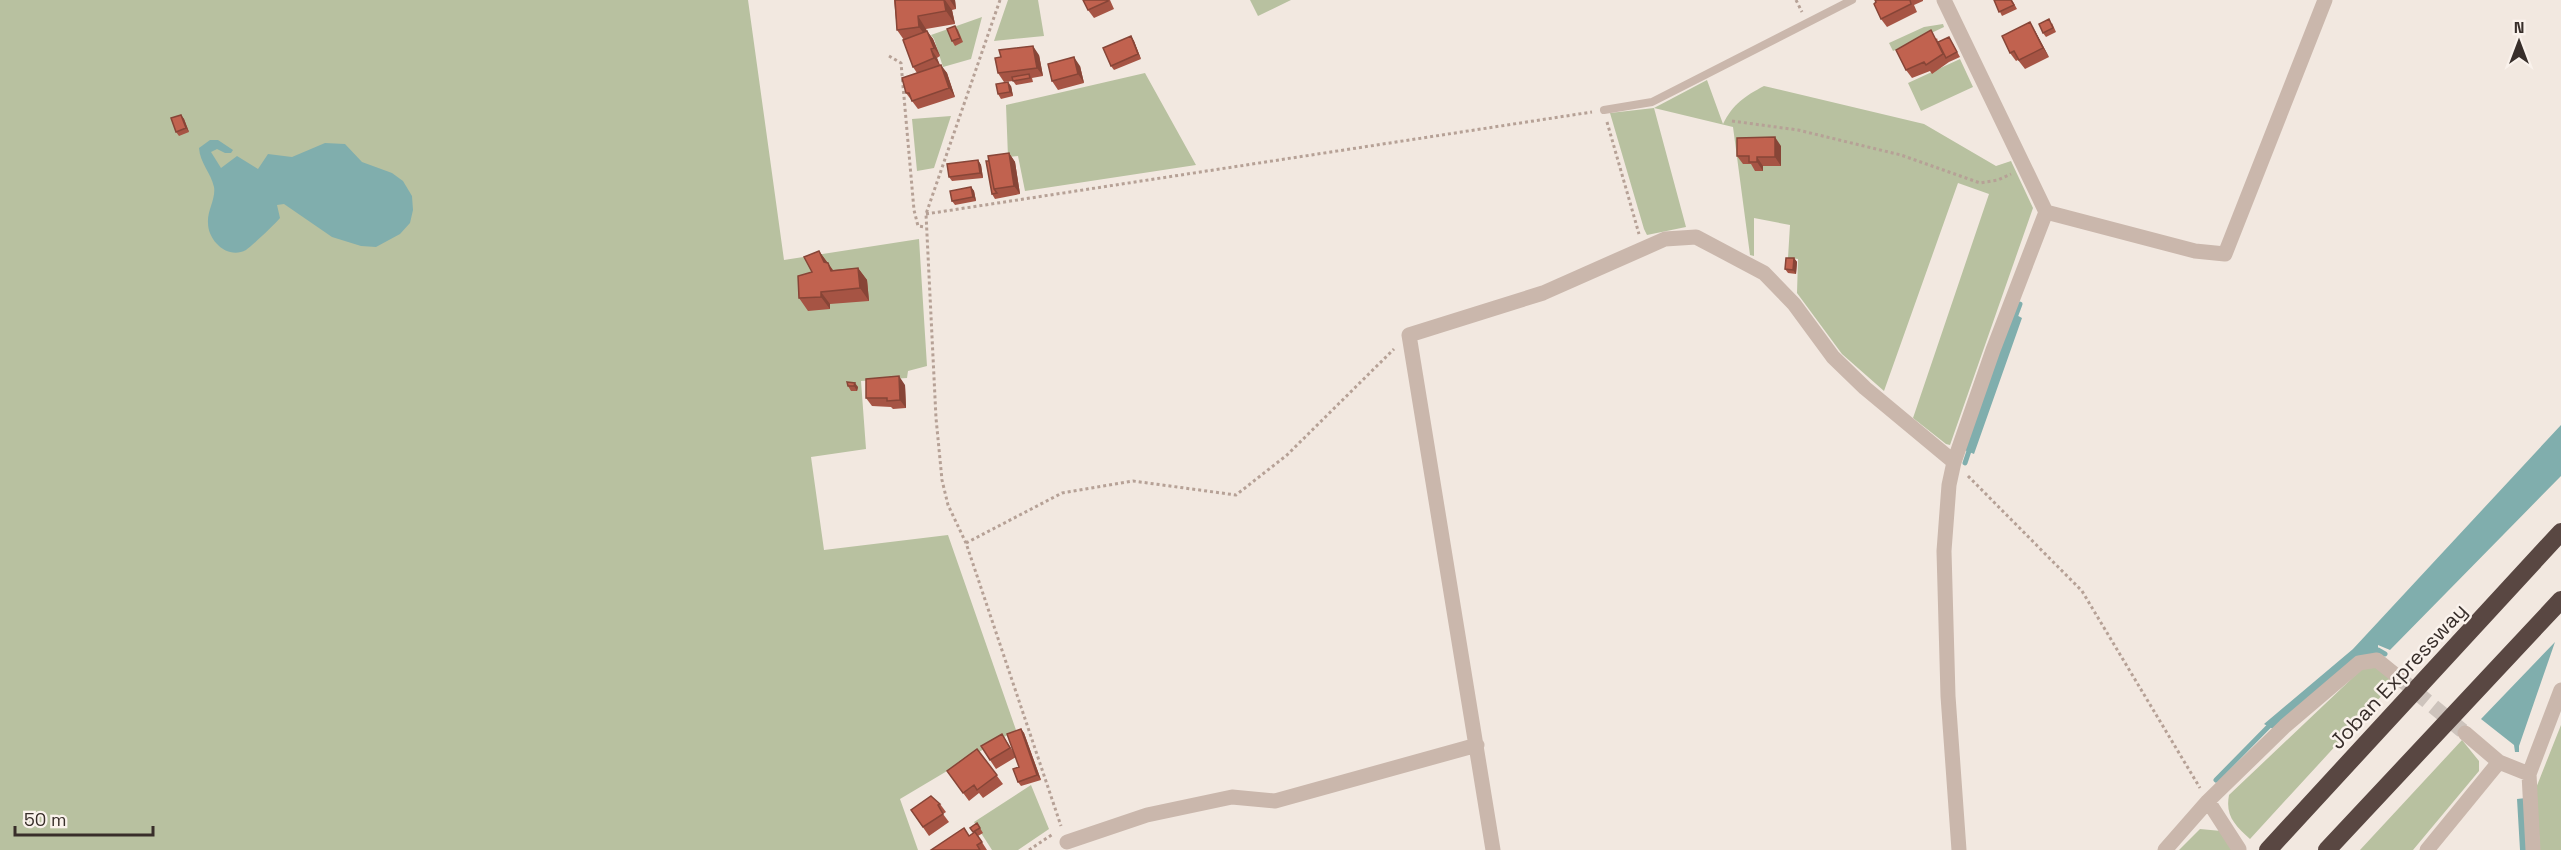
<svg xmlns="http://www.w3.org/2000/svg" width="2561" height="850" font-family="'Space Grotesk',sans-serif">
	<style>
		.green { fill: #b8c1a0 }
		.water { fill: #80aead }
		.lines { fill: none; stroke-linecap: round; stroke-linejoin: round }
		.stream { stroke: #80aead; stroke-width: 5 }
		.minor-tunnel { stroke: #cdc3bc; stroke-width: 15; stroke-dasharray: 15 8; stroke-linecap: butt }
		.path { stroke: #b6a196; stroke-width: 3; stroke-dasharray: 3 3; stroke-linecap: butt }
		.service { stroke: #cab7ac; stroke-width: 8 }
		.minor { stroke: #cab7ac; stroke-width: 15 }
		.motorway { stroke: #594742; stroke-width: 18 }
		.wall { fill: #a65444 }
		.shaded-wall { fill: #874537 }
		.building { fill: #c1624f; stroke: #874537; stroke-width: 1.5 }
		.labels { text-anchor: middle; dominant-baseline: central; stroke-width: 5; stroke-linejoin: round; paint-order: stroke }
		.street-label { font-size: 21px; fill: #382e2a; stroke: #faf2ec }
	</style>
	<rect width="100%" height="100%" fill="#f2e8e0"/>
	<path class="green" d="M0,0H748L784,260L919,239L927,366L908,371L907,378L861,381L866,449L811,457L824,550L948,535L1016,730L900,799L918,850H0Z
		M1008,0H1038L1044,36L994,41Z
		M1250,0H1291L1258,16Z
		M982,17L971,59L943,67L934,39L931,35Z
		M1943,24L1944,27L1893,51L1889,43L1924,27Z
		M1960,59L1973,87L1921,111L1908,83Z
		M1145,73L1196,165L1025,191L1018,156L1008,157L1006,105Z
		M1707,80L1723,124C1733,104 1745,96 1764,86L1924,124L1996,166L2011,161L2033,208L1950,445L1946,444L1913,418L1989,194L1958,183L1884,391L1842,354L1797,293L1798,259L1788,258L1790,225L1754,218V256L1750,255L1733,127L1654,108L1686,227L1647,235L1644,229L1610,113L1654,108Z
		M951,116L934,168L917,171L912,119Z
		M2364,667H2375L2396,680L2250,839C2235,825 2225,816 2229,795Z
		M2561,725V850H2540L2536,788Z
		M2462,740L2479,761V771L2413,850H2360Z
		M1031,785L1049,829L1018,850H992L974,822Z
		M2200,829L2221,831L2233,850H2179Z"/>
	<path class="water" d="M210,140H218L233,150L231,153H225L217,149L211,152L221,168L237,156L258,169L268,154L292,157L325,143L345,144L362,162L392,173L403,181L412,196L413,210L410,223L400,234L376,247L361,246L332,237L284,204L277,205L280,218C275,224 252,246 246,250C228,260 208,241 208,223C207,211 216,199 214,187C211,173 200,163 199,148Z
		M2011,312L2022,318L1974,454L1962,449Z
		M2561,425V476L2390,650L2378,645V655L2273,729L2264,724L2353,649Z
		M2555,642L2519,746V752H2515L2514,745L2481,719Z
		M2526,798L2528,850H2520L2517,799Z"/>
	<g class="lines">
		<path class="stream" d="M2014,320L2020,304
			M1965,463L1971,445
			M2372,651L2378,650L2385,654
			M2216,780L2273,722"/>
		<path class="minor-tunnel" d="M2398,677L2465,733"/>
		<path class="path" d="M1000,0L926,214L936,418L942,480L948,505L966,543L1061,826
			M1796,0L1802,12
			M889,56L901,63L914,210L918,226L925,227
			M1732,121L1798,130L1901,155L1980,183L1998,180L2011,174
			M1607,122L1639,234
			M926,214L1592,112
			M1968,476L2082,591L2200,788
			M966,543L1062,493L1133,481L1236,495L1287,455L1394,349
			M1029,850L1053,834"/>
		<path class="service" d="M1604,110L1652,102L1852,0"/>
		<path class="minor" d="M1944,0L2046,212L1993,350L1954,462L1949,485L1944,551L1948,696L1959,850
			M2046,212L2195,251L2225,254L2325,0
			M2465,733L2499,762L2529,774
			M2208,801L2239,849
			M1067,842L1147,815L1232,797L1275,801L1477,745
			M1493,850L1409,335L1543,293L1665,239L1696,237L1764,273L1794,304L1833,357L1865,388L1954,462
			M2165,850L2208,801L2285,726L2359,663L2377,660L2398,677
			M2427,850L2499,762
			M2533,850L2529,774L2561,690"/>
		<path class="motorway" d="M2268,850L2561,532
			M2327,850L2561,600"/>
	</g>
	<path class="wall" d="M894,0H955L956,9L952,10L955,24L926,29L927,31L933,39L940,56L937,58L940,65L947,73L955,97L918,109L906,93L917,73L913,67L904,40L897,30Z
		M1083,0H1110L1114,9L1094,18L1088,10Z
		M1875,0H1923V1L1914,5L1917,12L1887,27L1881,19Z
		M1994,0H2012L2017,9L2002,16Z
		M2052,23L2056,32L2046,37L2043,33Z
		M955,26L958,30L963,42L955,46L952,41Z
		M2035,31L2049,57L2025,69L2018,60L2016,61L2010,53Z
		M1131,36L1134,41L1141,59L1114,70L1111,66Z
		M1949,37L1960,57L1949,62L1932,74L1930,71L1912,78L1906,70L1937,38L1938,42Z
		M1039,55L1043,76L1032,78L1033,82L1016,85L1013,81L1004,82L998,73Z
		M1080,66L1084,83L1058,90L1052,81Z
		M1011,86L1013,96L1001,99L998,94Z
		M181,115L184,119L189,132L179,136L176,132Z
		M1781,146V166H1763V171H1755L1751,164H1743L1737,156Z
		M1009,153L1015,162L1020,194L995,199L992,194Z
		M978,160L981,165L983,178L952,181L949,177Z
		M971,187L974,191L976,201L955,205L952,201Z
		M819,251L833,270L858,268L867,280L869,301L830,304V309L808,311L799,298L812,272Z
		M1794,258L1797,262L1796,274L1788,273L1785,269Z
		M847,382L858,387L857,391H851L848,386Z
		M905,385L906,408L893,409L891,407L872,406L866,398Z
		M1021,729L1024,733L1041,780L1021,786L1018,782L1019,767L1016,757L996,769L990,760L1002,734L1015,754Z
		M977,749L1003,784L983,798L979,793L969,801L947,771Z
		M940,804L946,812L943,814L949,822L929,836L911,810Z
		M977,823L983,833L978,836L987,850H931L970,835L973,833Z"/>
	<path class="shaded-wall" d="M944,0H945L952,10L955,24L946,11Z
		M950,0H955L956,9Z
		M918,16L926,29L928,39L919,27Z
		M2030,22L2035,31L2049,57L2043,48Z
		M927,31L933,39L940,56L934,48Z
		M1131,36L1134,41L1141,59L1138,54Z
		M1033,46L1039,55L1043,76L1037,68Z
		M931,49L937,58L940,66L934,58Z
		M1074,57L1080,66L1084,83L1078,74Z
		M941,65L947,73L955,97L949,88Z
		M1008,82L1011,86L1013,96L1010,92Z
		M181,115L184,119L189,132L186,128Z
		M1775,137L1781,146V166L1775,157Z
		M1009,153L1015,162L1020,194L1014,186Z
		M1757,157L1763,166V171L1757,162Z
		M978,160L981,165L983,178L980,173Z
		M971,187L974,191L976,201L973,197Z
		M819,251L837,276L824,262Z
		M1794,258L1797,262L1796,274L1793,270Z
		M858,268L867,280L869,301L860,288Z
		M821,292L830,304V309L821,297Z
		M899,376L905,385L906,408L900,400Z
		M855,383L858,387L857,391L854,386Z
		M1021,729L1024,733L1041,780L1037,775Z"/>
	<path class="building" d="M895,0H944L946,11L918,16L919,27L897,30Z
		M1083,0H1108V1L1088,10Z
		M1875,0H1910L1911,4L1881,19L1874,4L1876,2Z
		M1994,0H2011L2014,5L1999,12Z
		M2049,19L2053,28L2043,33L2039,24Z
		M2030,22L2043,48L2019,60L2014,51L2010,53L2002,36Z
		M955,26L960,38L952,41L947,29Z
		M1931,30L1943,54L1926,65L1924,62L1906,70L1896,50Z
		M927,31L934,48L931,49L934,58L913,67L903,40Z
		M1131,36L1138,54L1111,66L1103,48Z
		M1949,37L1957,52L1946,58L1938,42Z
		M1033,46L1037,68L998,73L995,58L1001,57L999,50Z
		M1074,57L1078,74L1052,81L1048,64Z
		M941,65L949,88L912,101L909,93H906L902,78Z
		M1029,74L1030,78L1013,81L1012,77Z
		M1008,82L1010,92L998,94L996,84Z
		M181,115L186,128L176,132L171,118Z
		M1775,137V157H1757V162H1749V156H1737V138Z
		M1009,153L1014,186L994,189L988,156Z
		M978,160L980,173L949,177L947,164Z
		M986,161H989L994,189L997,193L992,194Z
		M971,187L973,197L952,201L950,191Z
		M819,251L824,262L828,263L831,271L858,268L860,288L821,292V297L799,298L798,276L812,272L804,257Z
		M1786,258H1794L1793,270L1785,269Z
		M899,376L900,400L887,401V398H866V379Z
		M847,382L855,383L854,386H848Z
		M1021,729L1037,775L1018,782L1013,769L1019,767L1007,734Z
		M1002,734L1010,748L990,760L981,746Z
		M977,749L997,775L977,790L974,785L963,793L947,771Z
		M931,796L940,804L938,805L943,814L923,827L911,810Z
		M977,823L980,828L973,832L970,828Z
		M964,828L969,836L975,832L982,842L977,845L980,850H931Z"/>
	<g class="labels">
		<g class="street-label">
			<text transform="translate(2398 676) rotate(-47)">Joban Expressway</text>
		</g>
	</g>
	<g transform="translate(2519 42)" stroke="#faf2ec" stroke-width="4.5" paint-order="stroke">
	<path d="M0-4.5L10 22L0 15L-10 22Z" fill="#382e2a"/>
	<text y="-9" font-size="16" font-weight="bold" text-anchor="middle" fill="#382e2a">N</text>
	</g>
	<path d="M15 826v9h138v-9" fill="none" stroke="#382e2a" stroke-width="3"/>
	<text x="24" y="826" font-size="18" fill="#382e2a" stroke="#faf2ec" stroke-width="4.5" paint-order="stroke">50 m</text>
</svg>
